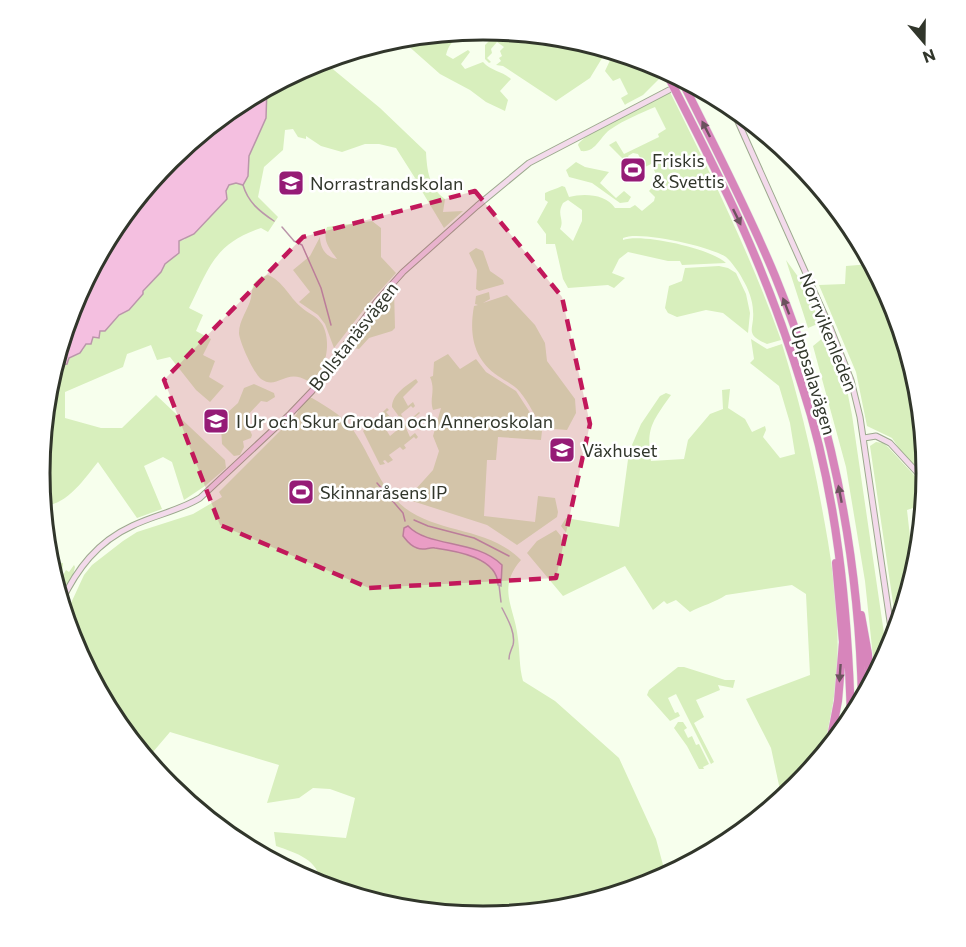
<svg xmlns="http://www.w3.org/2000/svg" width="966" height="947" font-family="Commissioner,sans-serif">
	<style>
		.green { fill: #d8efbd; fill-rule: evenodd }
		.water { fill: #f4bfe0; stroke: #ba96aa; stroke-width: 1.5 }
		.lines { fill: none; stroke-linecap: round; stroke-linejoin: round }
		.stream { stroke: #ba96aa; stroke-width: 1.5 }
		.secondary-casing { stroke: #9ca98e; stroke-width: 7 }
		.highway-casing { stroke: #e2e3e1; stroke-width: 9 }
		.secondary { stroke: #f3daeb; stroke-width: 5 }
		.highway { stroke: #d785bb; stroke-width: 8 }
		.oneway { fill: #6b525d }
		.marked { fill: #c2185b; fill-opacity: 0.2; stroke: #c2185b; stroke-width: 4.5; stroke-dasharray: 12 8; stroke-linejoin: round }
		.labels { text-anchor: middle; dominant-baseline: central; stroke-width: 5; stroke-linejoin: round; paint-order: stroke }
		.poi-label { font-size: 18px; fill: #31362b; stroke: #fff; text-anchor: start }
		.street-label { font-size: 18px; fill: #31362b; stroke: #fff }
		.rim { fill: none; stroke: #31362b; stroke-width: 3 }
	</style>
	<rect width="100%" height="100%" fill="#f7ffed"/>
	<path class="green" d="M475,31L476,34L464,42L458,38C451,42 448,47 446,55L453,59L468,50L470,52L461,64L465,69L483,62C491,71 502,71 511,79L500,91L508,100L505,111L486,102L470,90L440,74L405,43L408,37Z
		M497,31L570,39L607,50L590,78L556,101L503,66L496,65L501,61L499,58L502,56L500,51L504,47L497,42L491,49L492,53L487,58L491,62L489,63L485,59V45L494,36L496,38L499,36Z
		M614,52L653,64L656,66L662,76L643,95L626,104L625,105L621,98L628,94L620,78L613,81L605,71Z
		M323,61L380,108L426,152C427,170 429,188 445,199L443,212L463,211L444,228L417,183L408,186L407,182L415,178L396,148L379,144H365L342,152L321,146L306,136V139L298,137L293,129L285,130L283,150L264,167L258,197L278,217L268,232L261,228C214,244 209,268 189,308L203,315L196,331L211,339L203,355L215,361L209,377L224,386L210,402L196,390L170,357L157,360L151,345L127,354L123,367L65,392V418L101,428H122L156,395L225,460L226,468L205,486L184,500L172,462L163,457L144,466L162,509L137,518L98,462C85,478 66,507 43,505C39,464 41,410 53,370L68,363L69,358L83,350L86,344L92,342L93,337L99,334L101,331C112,327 115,317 125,312L161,272C165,258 176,259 179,241L184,240L227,199L226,191L229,185L236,183L243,185L248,175L249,156L266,118L267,88L314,64Z
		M670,92C711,174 750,254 781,340L767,344C743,334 755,329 753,311C753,301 748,288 743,280C741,275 731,261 726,257C712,247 639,230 623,238V240C642,233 712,249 726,263L682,265L680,261H668L628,252L619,259L612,273L625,278L614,288L608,285L568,288L563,279L555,244H546V234L537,222L548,202L545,200V193C551,190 556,189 562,186L565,187L569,197C584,193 606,194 615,208H630L635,205L642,211L654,201L655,197L649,191L659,180L651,164L645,167L638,154L633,153L628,156L631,162L625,164L622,158L609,145L616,141L624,154L659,137L658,134L666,129L655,107C641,113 624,120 611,129C600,136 596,153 581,151L578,145C583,133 654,101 670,92ZM568,200L582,210V221L573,241L560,229C565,219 556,215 563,203Z
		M576,162L585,167L609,172L600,183L616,198L624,191L631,197L628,202L620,203L592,183L569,177L566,170Z
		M372,221L381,228V257L396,273L369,303L334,348L325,324L318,315L299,302L310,292L293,270L310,256L320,237C320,248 326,257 337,259C330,249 322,241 327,227Z
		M476,248L483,251L490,271L503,280L504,284L479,291L476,289L477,270L469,253Z
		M786,260L804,285L820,323L808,328Z
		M871,264L893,304L918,387L926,478L905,457L892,438L867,426L856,372L819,285L845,284L846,266Z
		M719,266L728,268L736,273L746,294L750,313L748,333L723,313L706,310L677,317L668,313L665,308L669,286L682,281L685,268Z
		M268,275C283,281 289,297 301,307C308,314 316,315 322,324C332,340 327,375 308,381C285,367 278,391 261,379C254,374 239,341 239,333C239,320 248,310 251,298C252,293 252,285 256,281C259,278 264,276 268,275Z
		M394,289L395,328L392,331L369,338L359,349L354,348L351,344L374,310Z
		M489,292L490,299L483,303L507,295L535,325L545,343L547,361L575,399L576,413L567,430L542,428C535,416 529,403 520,392C515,385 505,381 498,376C473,359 469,334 474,306L478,305L475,304L476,296Z
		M824,337L829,340L845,380L852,415L887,654L875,676L865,581L846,467L813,346Z
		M751,339L767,349L782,344C798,396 811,449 821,503C835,576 846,651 829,724C827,734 826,746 822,755C816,770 794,789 782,799L771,748L746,699L810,675L806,594L792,585L726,595C716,602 701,606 690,612L676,600L667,604L664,601L653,610L625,566L563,596L527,553L537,541L556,530L561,536V540L568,535L561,526L566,518L619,527L629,452L641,424L660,396L666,393L671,395C652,422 646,428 651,461L684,459L688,440L710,414L723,409L722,390L730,389L728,408L745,419L752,432L765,426L766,430L763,437L780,458L795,454L790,423L779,386L750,363L754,359Z
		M448,354L460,369L476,359L486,372L516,391L542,431L541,440L498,437L496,460H487L484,516L535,522L538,496L555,498L558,512L557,517L517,545L487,525L403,498L415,490L433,470L439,451L433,436L441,408L433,410C429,398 436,391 430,377L433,376L434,362Z
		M416,379L418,382L403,397L408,406L413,402L415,406L413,408L411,406L401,414L403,418H400L392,407C392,395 405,386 416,379Z
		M254,384L274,393L275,397L267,402L261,401L247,416L246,421L252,435L251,438L243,441L244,447L240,455L234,456L222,444L221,427L227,413L238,403L244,388Z
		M308,398H312C329,408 347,418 357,436C373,461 381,489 405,508C439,534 489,527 521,560C496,589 515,607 518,639C520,653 519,667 523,681L555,701L619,758L656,839L666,876L652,883L569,909L483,917L396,908L320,885C321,860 296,853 276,846L274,832L346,838L355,798L330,789L313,788L299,798L267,803L279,765L170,732L147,759L138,749L141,740L128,719L111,714L73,643L65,616L84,575L92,565L123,541L137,532L193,514L222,497L219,492L296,415L304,401Z
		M387,408L389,410L386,412L393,420L396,418L398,422V423L395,420L385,428L390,436L419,412L420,413L414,418L415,420L406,428L410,437L415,433L418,437L416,439L414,437L404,445L406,448L403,450L400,447L389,455L393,460L388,463L385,460L383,461L385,464L380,465L363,431Z
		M876,442L883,443L888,447L925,487L922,517L913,508L907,510L914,573L897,630L870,446Z
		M48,561L63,563L62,577L66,570L69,572L74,565L75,567L73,575L60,601L56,587L61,578L53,577Z
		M678,667H684L725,680H735L733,688L718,685L720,690L696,700L704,717L694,723L714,762L711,764L676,694L668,698L675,713L678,712L680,716L670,721L647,695L649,690Z
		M678,722H683L687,728L684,730L688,738L692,736L696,745L699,744L709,764L703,767L704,769H699L687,746L674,728Z"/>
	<path class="water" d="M267,88L266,118L249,156L248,176L243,185L236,183L229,185L226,191L227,199L194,234L179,241V253L165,264L161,272L143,291V294L129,310L119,315L105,331H100L99,338L93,337L91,344H86L80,353L69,358L67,364L59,365L53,370L73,303L114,227L170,160L237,105Z
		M408,526C429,548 476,539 502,565L501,586L498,585C498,558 457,551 435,548C429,547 424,551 417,548C410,546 407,541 403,536L404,528Z"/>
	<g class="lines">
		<path class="stream" d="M243,185C248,202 259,211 274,221
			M282,227L294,241L302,245L321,288L331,325
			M377,483L403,513L405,521
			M414,520L428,526L474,538L509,556
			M499,585L501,602
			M502,608C507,618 516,633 513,645C511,651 509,653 509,659"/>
		<defs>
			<path id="secondary" d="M731,106L830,327L851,380L860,417L893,642
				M864,438L876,436L890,443L926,482
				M61,602C77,569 97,542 132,526C154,515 179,511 200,498L290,414L312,391L377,301L403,272L477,206L529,163L669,90"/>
			<path id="highway" d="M665,70C692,124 721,178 745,233C767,283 786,334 802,386C837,492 848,609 851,721
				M681,79C713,144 747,208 775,276C830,410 859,555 862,701
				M861,615L868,654L870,685
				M829,748L838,701L843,642L836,563"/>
		</defs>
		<use href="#secondary" class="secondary-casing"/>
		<use href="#highway" class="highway-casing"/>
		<use href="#secondary" class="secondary"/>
		<use href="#highway" class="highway"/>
	</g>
	<defs><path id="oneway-solid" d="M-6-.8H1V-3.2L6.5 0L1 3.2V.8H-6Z" transform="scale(1.5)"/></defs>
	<g class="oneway">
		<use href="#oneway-solid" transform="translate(706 129) rotate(-117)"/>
		<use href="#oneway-solid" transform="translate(737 217) rotate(64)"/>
		<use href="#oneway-solid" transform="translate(786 306) rotate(-111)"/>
		<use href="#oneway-solid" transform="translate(840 494) rotate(-101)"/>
		<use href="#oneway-solid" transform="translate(840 673) rotate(94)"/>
	</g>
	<path class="marked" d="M475,191L562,297L590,424L556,578L369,588L220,525L164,380L303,237Z"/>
	<defs>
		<symbol id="stadium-square" viewBox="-11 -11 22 22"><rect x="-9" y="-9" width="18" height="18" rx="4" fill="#951b76" stroke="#fff"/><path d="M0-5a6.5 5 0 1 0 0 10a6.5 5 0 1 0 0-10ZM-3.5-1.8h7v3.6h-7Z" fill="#fff"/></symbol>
		<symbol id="school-square" viewBox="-11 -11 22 22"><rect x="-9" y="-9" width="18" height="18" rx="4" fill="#951b76" stroke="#fff"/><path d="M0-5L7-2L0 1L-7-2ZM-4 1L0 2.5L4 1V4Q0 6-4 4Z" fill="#fff"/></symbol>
	</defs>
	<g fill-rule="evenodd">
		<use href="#stadium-square" x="618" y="155" width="30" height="30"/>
		<use href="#school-square" x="276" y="168" width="30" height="30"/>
		<use href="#school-square" x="201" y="406" width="30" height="30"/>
		<use href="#school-square" x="547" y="435" width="30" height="30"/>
		<use href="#stadium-square" x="286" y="477" width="30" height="30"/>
	</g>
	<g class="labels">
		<g class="poi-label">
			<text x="652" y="160">Friskis<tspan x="652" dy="21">&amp; Svettis</tspan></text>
			<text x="310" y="183">Norrastrandskolan</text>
			<text x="236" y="421">I Ur och Skur Grodan och Anneroskolan</text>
			<text x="582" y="450">Växhuset</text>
			<text x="320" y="492">Skinnaråsens IP</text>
		</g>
		<g class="street-label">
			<text transform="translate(829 332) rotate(68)">Norrvikenleden</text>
			<text transform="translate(353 336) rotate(-52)">Bollstanäsvägen</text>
			<text transform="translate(814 380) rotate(73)">Uppsalavägen</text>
		</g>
	</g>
	<path d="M0 0H966V947H0ZM50 473a433 433 0 1 1 866 0a433 433 0 1 1-866 0Z" fill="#fff" fill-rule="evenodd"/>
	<path class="rim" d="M50 473a433 433 0 1 1 866 0a433 433 0 1 1-866 0Z"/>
	<g transform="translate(924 42) rotate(160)" stroke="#ffffff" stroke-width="4.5" paint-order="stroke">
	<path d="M0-4.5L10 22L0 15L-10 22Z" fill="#31362b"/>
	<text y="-9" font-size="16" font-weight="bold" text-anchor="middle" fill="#31362b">N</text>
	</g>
</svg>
